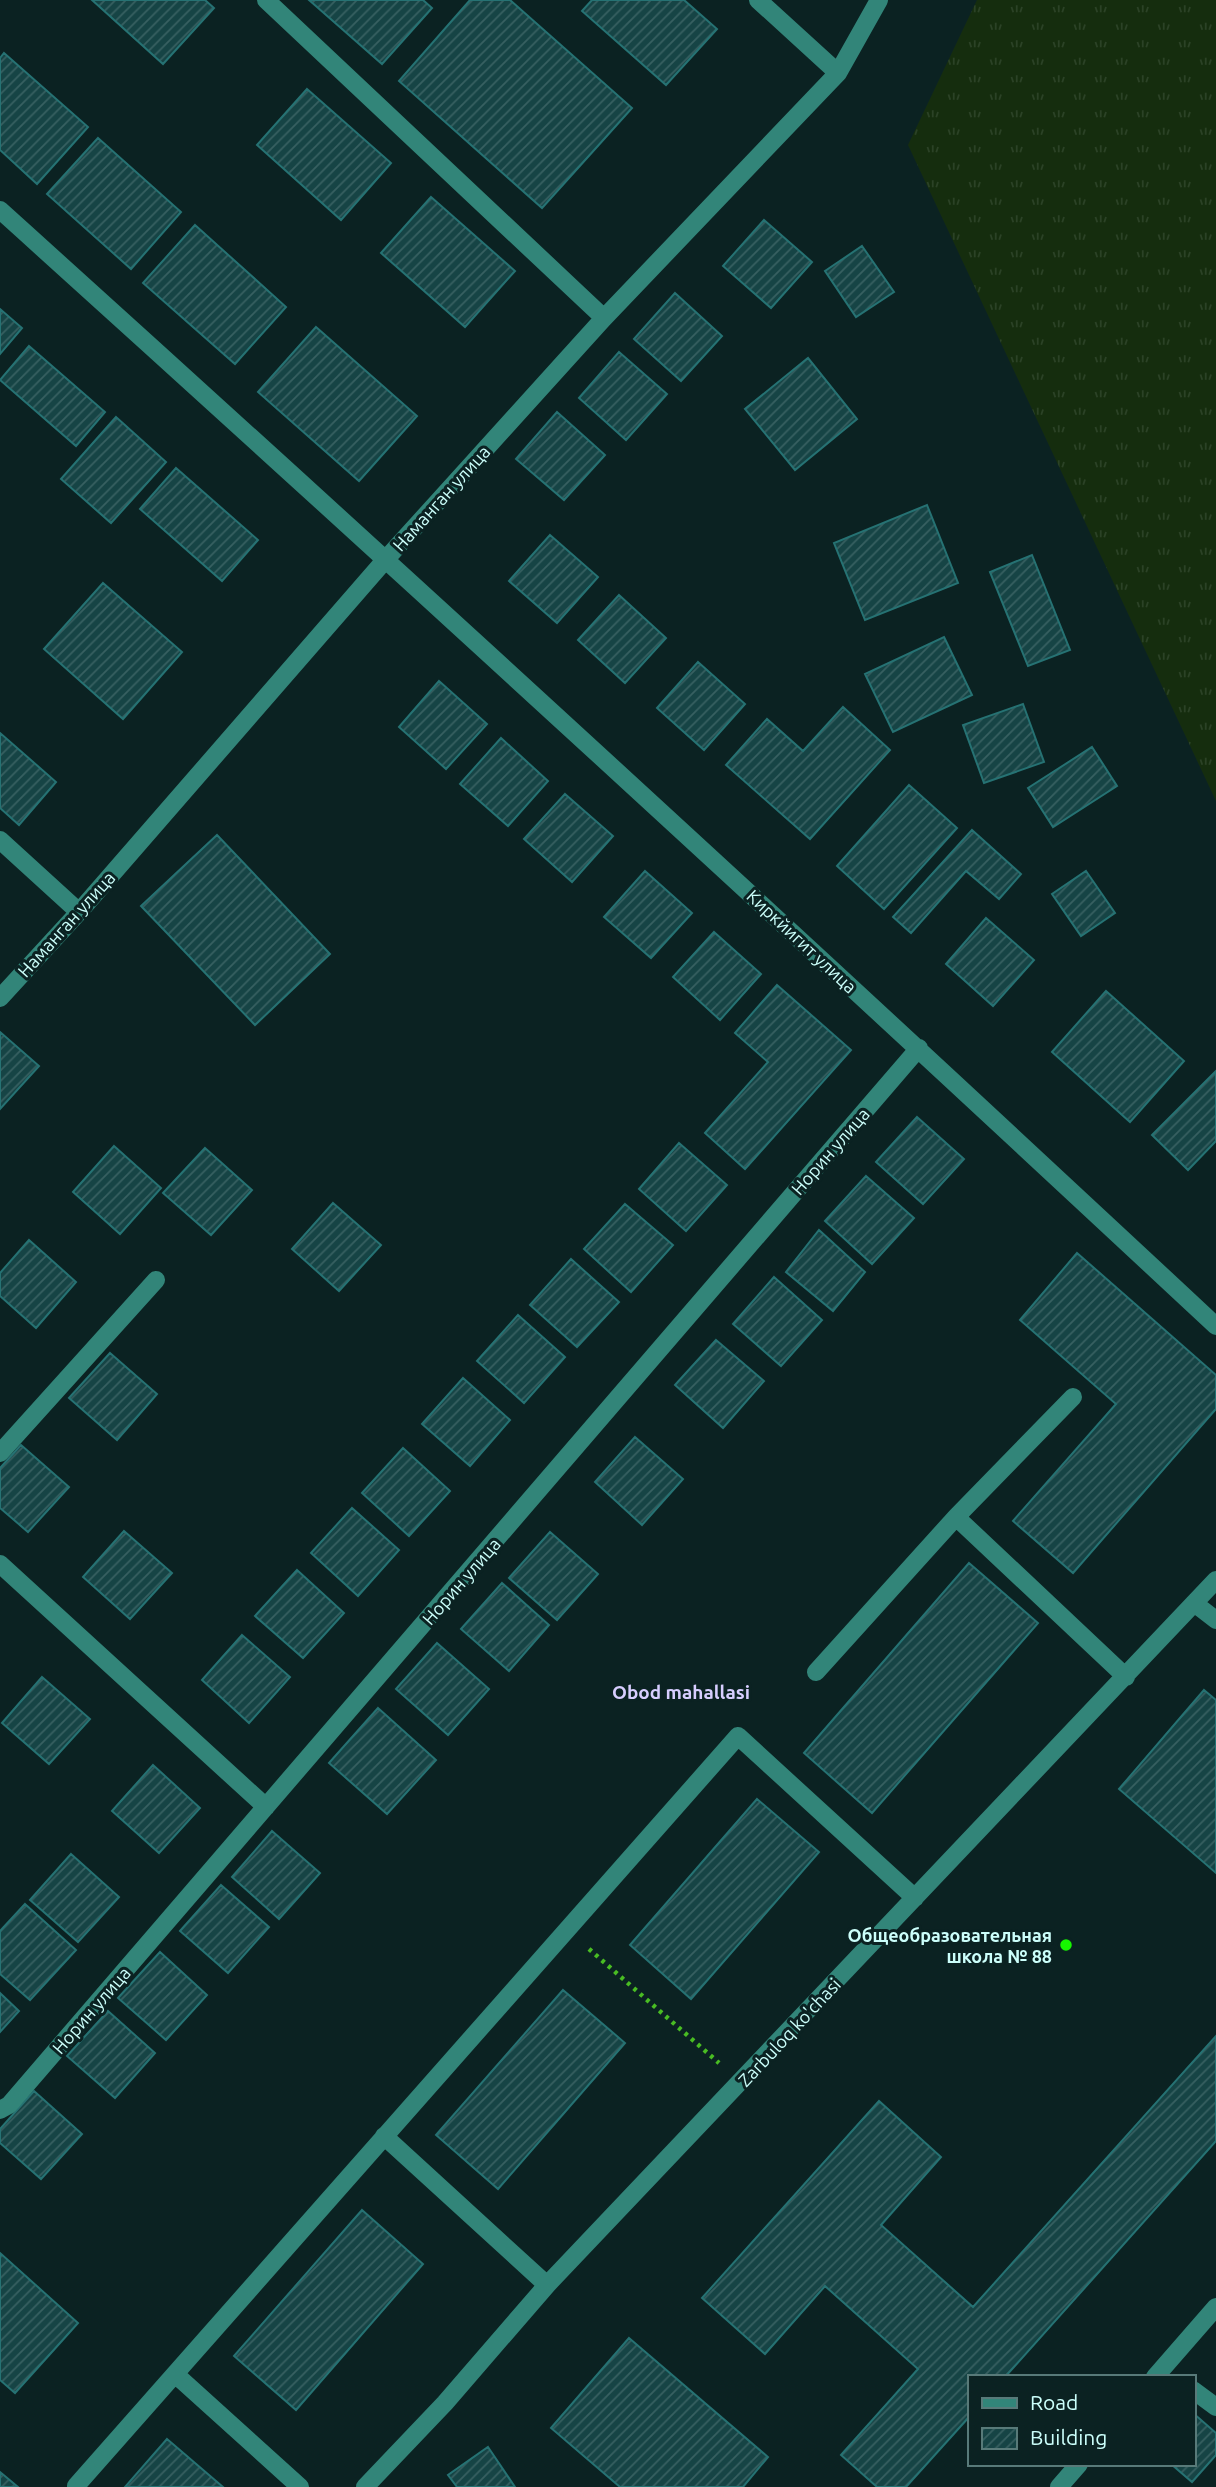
<svg xmlns="http://www.w3.org/2000/svg" width="1216" height="2487" font-family="Ubuntu,sans-serif">
	<style>
		.grass { fill: url(#grass-tufts) }
		.building { fill: url(#building-hatch); stroke: #267273; stroke-width: 2 }
		.lines { fill: none; stroke-linecap: round; stroke-linejoin: round }
		.path { stroke: #49bc23; stroke-width: 4.5; stroke-dasharray: 3.5 5; stroke-linecap: butt }
		.minor { stroke: #328579; stroke-width: 18 }
		.poi-dot { fill: #16f700; stroke: #0b2222; stroke-width: 2.5 }
		.labels { text-anchor: middle; dominant-baseline: central; stroke-width: 6; stroke-linejoin: round; paint-order: stroke }
		.street-label { font-size: 18px; fill: #ccfffb; stroke: #0b2222 }
		.poi-label { font-size: 18px; font-weight: bold; fill: #ccfffb; stroke: #0b2222; text-anchor: end }
		.neighbourhood-label { font-size: 19px; font-weight: bold; fill: #d7ceff; stroke: #0b2222 }
	</style>
	<defs>
		<pattern id="grass-tufts" width="24" height="20" patternUnits="userSpaceOnUse" patternTransform="scale(1.75)"><rect width="24" height="20" fill="#152d0e"/><path d="M3 7l-1-3M5 7V3M7 7l1-3M15 17l-1-3M17 17v-4M19 17l1-3" fill="none" stroke="#2b4226"/></pattern>
		<pattern id="building-hatch" width="6" height="6" patternUnits="userSpaceOnUse" patternTransform="scale(1.75)"><rect width="6" height="6" fill="#164445"/><path d="M-1 1l2-2M0 6l6-6M5 7l2-2" fill="none" stroke="#376061"/></pattern>
	</defs>
	<rect width="100%" height="100%" fill="#0b2222"/>
	<path class="grass" d="M977,0H1216V801L908,145Z"/>
	<path class="building" d="M92,0H205L214,8L163,64Z
		M309,0H423L432,8L382,64Z
		M470,0H510L632,108L542,208L399,81Z
		M592,0H684L717,29L666,85L582,11Z
		M4,53L88,127L37,184L0,150V58Z
		M307,89L391,163L341,220L257,145Z
		M98,138L181,212L131,269L47,194Z
		M431,197L515,271L465,327L381,253Z
		M764,220L812,262L771,308L723,266Z
		M195,225L286,307L235,364L143,283Z
		M862,246L894,292L856,317L825,271Z
		M675,293L722,336L681,381L634,339Z
		M0,309L22,328L0,354Z
		M316,327L417,416L359,481L258,392Z
		M29,346L105,412L76,446L0,380Z
		M619,352L667,394L626,440L579,398Z
		M808,358L857,419L795,470L745,409Z
		M557,412L605,455L564,500L516,459Z
		M116,417L166,462L111,523L61,479Z
		M176,468L258,540L222,581L140,509Z
		M927,505L958,583L865,620L834,543Z
		M550,535L598,577L557,623L509,581Z
		M1032,555L1070,650L1028,666L990,572Z
		M103,583L182,652L123,719L44,649Z
		M619,595L666,638L625,683L578,640Z
		M944,637L972,695L893,732L865,674Z
		M698,662L745,704L704,750L657,708Z
		M439,681L487,724L446,769L399,727Z
		M1023,704L1044,762L984,783L963,725Z
		M843,707L890,750L810,839L726,765L767,719L803,751Z
		M0,733L56,782L19,825L0,808Z
		M501,738L548,781L508,826L460,784Z
		M1092,747L1117,786L1053,827L1028,788Z
		M909,785L957,828L884,909L837,866Z
		M565,794L613,836L572,882L524,839Z
		M972,830L1021,874L999,899L966,871L911,933L893,917Z
		M217,835L330,954L255,1025L141,906Z
		M645,871L692,913L651,958L604,917Z
		M1086,871L1115,913L1081,936L1052,894Z
		M986,918L1034,960L993,1006L946,964Z
		M714,932L761,974L720,1020L673,977Z
		M777,985L851,1050L745,1169L705,1133L768,1062L735,1033Z
		M1106,991L1184,1061L1130,1122L1052,1052Z
		M0,1032L39,1066L0,1109Z
		M1216,1071V1141L1188,1170L1152,1135Z
		M917,1117L964,1159L923,1204L876,1162Z
		M679,1143L727,1185L686,1231L639,1189Z
		M114,1146L161,1188L120,1234L73,1192Z
		M205,1148L252,1190L211,1235L163,1193Z
		M866,1176L914,1218L872,1264L825,1221Z
		M333,1203L381,1245L339,1291L292,1249Z
		M625,1204L673,1245L631,1292L584,1249Z
		M819,1230L865,1272L833,1311L786,1272Z
		M29,1240L76,1282L36,1328L0,1296V1273Z
		M1077,1253L1216,1375V1409L1073,1573L1013,1521L1116,1404L1020,1320Z
		M571,1259L619,1302L577,1347L530,1305Z
		M774,1277L822,1320L781,1366L733,1324Z
		M518,1315L565,1357L524,1403L477,1361Z
		M716,1340L764,1381L723,1428L675,1385Z
		M110,1353L157,1394L117,1440L69,1398Z
		M463,1378L510,1420L470,1466L422,1424Z
		M635,1437L683,1479L642,1525L595,1482Z
		M21,1445L69,1487L28,1532L0,1508V1468Z
		M403,1448L450,1491L409,1536L362,1493Z
		M352,1508L399,1550L358,1596L311,1553Z
		M124,1531L172,1573L130,1619L83,1577Z
		M550,1532L598,1574L557,1620L509,1578Z
		M969,1563L1038,1623L872,1813L804,1753Z
		M297,1570L344,1613L303,1658L255,1616Z
		M502,1583L549,1625L509,1671L461,1629Z
		M242,1635L290,1677L249,1723L202,1680Z
		M437,1643L489,1689L448,1735L396,1689Z
		M42,1677L90,1719L49,1764L2,1723Z
		M1204,1690L1216,1700V1873L1119,1789Z
		M378,1708L436,1760L387,1814L329,1763Z
		M153,1765L200,1808L159,1853L112,1811Z
		M757,1799L819,1852L691,1999L630,1945Z
		M272,1831L320,1873L279,1919L232,1877Z
		M71,1854L119,1897L78,1942L30,1900Z
		M221,1885L269,1927L228,1973L180,1931Z
		M25,1904L76,1950L30,2000L0,1974V1931Z
		M160,1952L207,1995L166,2040L118,1998Z
		M563,1990L625,2043L498,2189L436,2135Z
		M0,1993L19,2011L0,2032Z
		M108,2011L155,2053L115,2098L67,2056Z
		M1216,2036V2141L1005,2377H969V2417L906,2487H877L841,2455L918,2369L825,2286L765,2354L702,2298L879,2101L941,2157L881,2225L973,2307Z
		M34,2091L82,2134L41,2179L0,2143V2129Z
		M362,2210L423,2264L296,2410L234,2356Z
		M0,2253L78,2323L15,2393L0,2380Z
		M629,2338L768,2457L743,2487H620L551,2428Z
		M1193,2413L1216,2433V2455L1192,2482L1171,2464H1193Z
		M167,2439L223,2487H125Z
		M488,2447L515,2487H457L448,2475Z
		M0,2472L18,2487H0Z"/>
	<g class="lines">
		<path class="path" d="M589,1949L719,2063"/>
		<path class="minor" d="M266,0L604,318
			M758,0L838,73
			M0,210C409,579 814,951 1216,1326
			M0,840L79,912
			M0,998L79,912L386,559L604,318L838,73L879,0
			M0,1453L156,1280
			M956,1517L1073,1397
			M0,1564L266,1807
			M1194,1603L1216,1620
			M816,1672L956,1517L1126,1677
			M0,2110L9,2105L919,1048
			M384,2136L547,2285
			M175,2374L300,2487
			M1155,2377L1216,2307
			M1193,2390L1216,2407
			M76,2486L738,1736L915,1898
			M365,2487L445,2403L547,2285L1216,1580
			M1059,2487L1079,2464"/>
	</g>
	<circle class="poi-dot" cx="1066" cy="1945" r="7"/>
	<g class="labels">
		<g class="street-label">
			<text transform="translate(441 498) rotate(-48)">Наманган улица</text>
			<text transform="translate(66 924) rotate(-48)">Наманган улица</text>
			<text transform="translate(802 941) rotate(43)">Киркйигит улица</text>
			<text transform="translate(830 1151) rotate(-49)">Норин улица</text>
			<text transform="translate(461 1581) rotate(-49)">Норин улица</text>
			<text transform="translate(91 2010) rotate(-49)">Норин улица</text>
			<text transform="translate(789 2032) rotate(-47)">Zarbuloq ko'chasi</text>
		</g>
		<g class="poi-label">
			<text x="1052" y="1935">Общеобразовательная<tspan x="1052" dy="21">школа № 88</tspan></text>
		</g>
		<g class="neighbourhood-label">
			<text x="681" y="1692">Obod mahallasi</text>
		</g>
	</g>
	<rect x="968" y="2375" width="228" height="91" fill="#0b2222" stroke="#587a79" stroke-width="2"/>
	<rect x="982" y="2398" width="35" height="10" fill="#328579" stroke="#587a79" stroke-width="2"/>
	<text x="1030" y="2410" font-size="21" fill="#ccfffb">Road</text>
	<rect x="982" y="2428" width="35" height="21" fill="url(#building-hatch)" stroke="#587a79" stroke-width="2"/>
	<text x="1030" y="2445" font-size="21" fill="#ccfffb">Building</text>
</svg>
